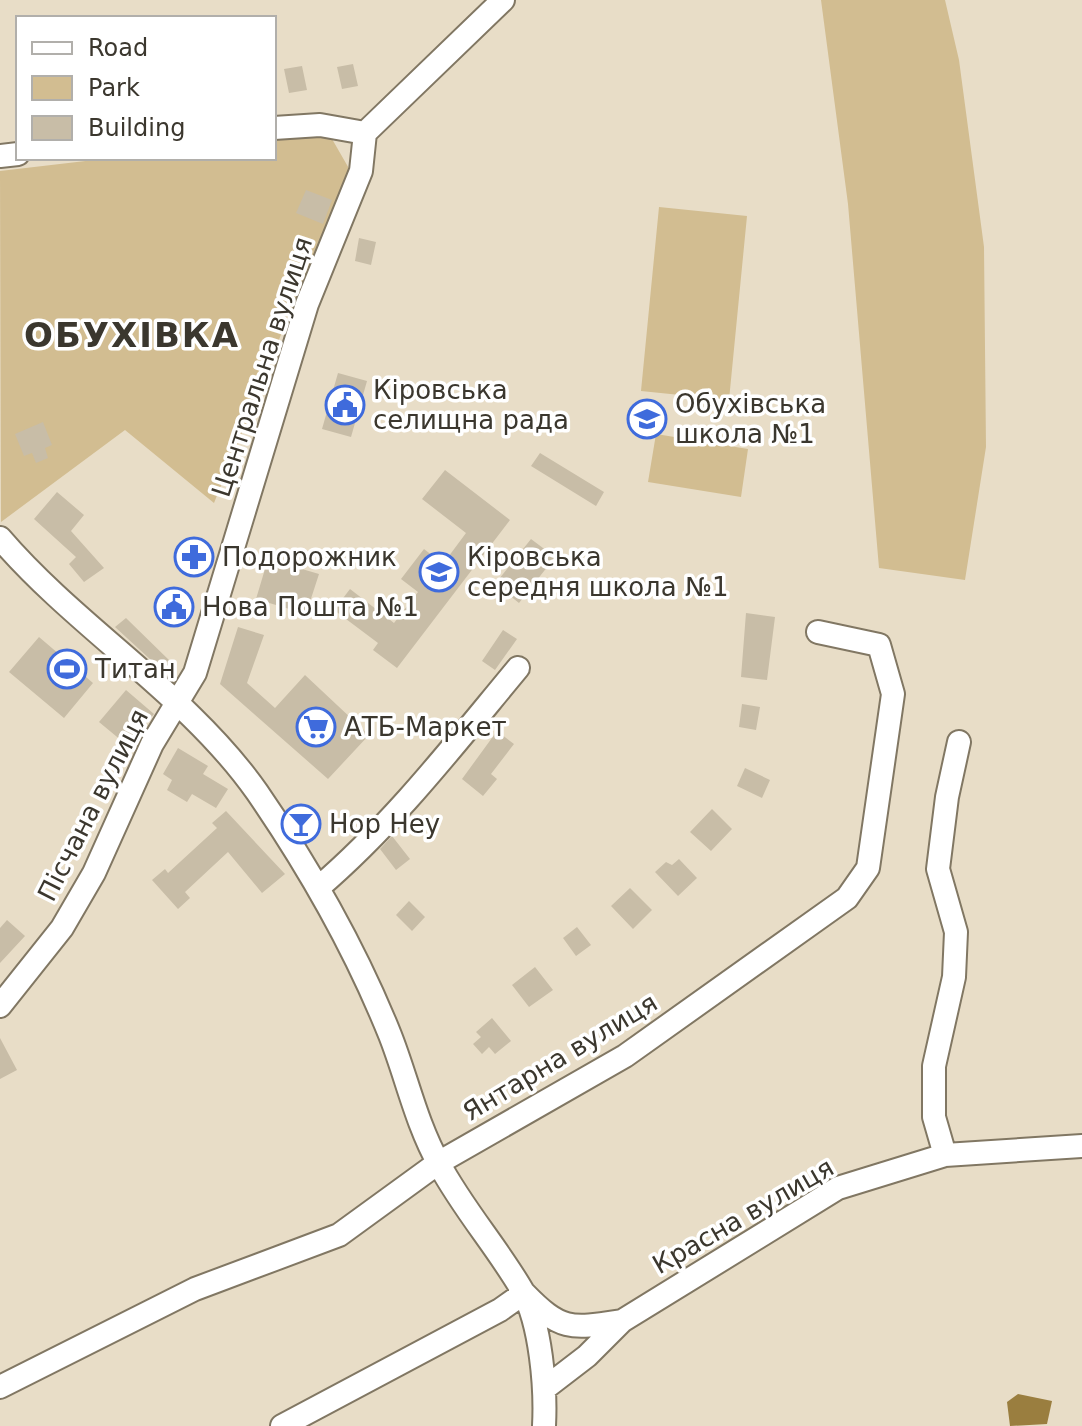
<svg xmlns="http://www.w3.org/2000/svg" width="1082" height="1426" font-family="'DejaVu Sans',sans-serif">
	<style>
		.green { fill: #d2bd91 }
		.water { fill: #9a7e3f }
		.building { fill: #c8bda7 }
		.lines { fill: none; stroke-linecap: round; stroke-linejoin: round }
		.minor-casing { stroke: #817763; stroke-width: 26 }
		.minor { stroke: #fff; stroke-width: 22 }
		.labels { text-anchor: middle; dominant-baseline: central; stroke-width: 7; stroke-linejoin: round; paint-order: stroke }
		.street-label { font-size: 26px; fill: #3b372e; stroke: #fff }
		.poi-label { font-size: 26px; fill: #3b372e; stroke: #fff; text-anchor: start }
		.district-label { font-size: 34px; font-weight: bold; letter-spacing: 2px; fill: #3b372e; stroke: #fff }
	</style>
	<rect width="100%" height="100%" fill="#e8ddc7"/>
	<path class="green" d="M821,0H945L959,60L984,247L986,447L965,580L879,568L848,204Z
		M328,132L351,172L294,302L214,503L125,430L1,522L0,171L111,158H274V139Z
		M659,207L747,216L729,400L641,391Z
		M656,434L748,449L741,497L648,482Z"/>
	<path class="water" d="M1018,1394L1052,1401L1047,1424L1010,1426L1007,1402Z"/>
	<path class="building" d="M353,64L358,86L342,89L337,67Z
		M302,66L307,90L289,93L284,69Z
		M306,190L332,200L323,224L296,213Z
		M359,238L376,242L371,265L355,261Z
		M338,373L367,381L351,437L322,429Z
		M43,422L52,445L45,448L48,458L36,463L32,453L24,456L15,434Z
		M540,453L604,492L596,506L531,466Z
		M445,470L510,520L397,668L373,650L378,643L334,610L350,589L394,623L418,592L401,579L424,549L443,564L466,533L422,499Z
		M57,492L84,515L71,531L104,568L84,582L69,564L76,557L34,519Z
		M531,539L555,557L519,603L495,584Z
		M268,559L319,574L306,614L256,599Z
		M746,613L775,617L767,680L741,677Z
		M126,618L172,663L164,672L115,627Z
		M238,627L264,635L247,683L275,708L305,675L369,735L328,779L220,684Z
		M503,630L517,639L495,670L482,661Z
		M39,637L93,683L64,718L9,672Z
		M126,690L154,714L128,746L99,722Z
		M742,704L760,707L756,730L739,727Z
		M497,731L514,744L491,774L497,779L483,796L462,779Z
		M178,748L208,766L203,774L228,789L216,808L192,794L187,802L167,790L172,780L163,774Z
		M745,768L770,780L762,798L737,786Z
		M712,809L732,829L711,851L690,832Z
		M226,811L285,874L262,893L228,852L185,892L190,898L178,909L152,880L165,869L168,873L217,828L212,823Z
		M392,836L410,859L396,870L380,849Z
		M679,859L697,878L678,896L655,872L666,862L672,865Z
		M630,888L652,910L633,929L611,906Z
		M409,901L425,917L412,931L396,915Z
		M7,920L25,936L0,963V928Z
		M577,927L591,945L576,956L563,938Z
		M535,967L553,990L529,1007L512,985Z
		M492,1018L511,1041L495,1054L489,1047L482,1054L473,1044L481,1037L476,1032Z
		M0,1038L17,1070L0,1079Z"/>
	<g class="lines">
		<defs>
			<path id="minor" d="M274,128L320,125L365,133
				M365,133L503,0
				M0,156L18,154
				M0,538C78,629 188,694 257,792C310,869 355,948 390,1035C407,1078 416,1123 439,1164C463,1209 497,1247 522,1290C541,1324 546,1388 544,1426
				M318,888C394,823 454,745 518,668
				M0,1006L62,928L94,873L152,744L195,673L307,304L361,171L365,133
				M945,1155L934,1117V1066L954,977L956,932L938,869L947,797L959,742
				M0,1387L195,1289L339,1235L438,1163L625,1056L847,898L868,868L893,694L879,645L818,632
				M544,1389L587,1356L622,1321L838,1188L945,1155L1082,1146
				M282,1426L500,1310L524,1293C561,1331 570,1329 622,1321"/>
		</defs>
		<use href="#minor" class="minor-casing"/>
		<use href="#minor" class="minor"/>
	</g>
	<defs>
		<symbol id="civic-ring" viewBox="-11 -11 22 22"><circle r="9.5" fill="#fff" stroke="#3f6bdc" stroke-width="1.5"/><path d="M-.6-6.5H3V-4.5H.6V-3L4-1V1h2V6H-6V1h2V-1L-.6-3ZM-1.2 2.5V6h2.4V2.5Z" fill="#3f6bdc"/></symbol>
		<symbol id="school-ring" viewBox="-11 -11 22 22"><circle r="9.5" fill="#fff" stroke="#3f6bdc" stroke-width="1.5"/><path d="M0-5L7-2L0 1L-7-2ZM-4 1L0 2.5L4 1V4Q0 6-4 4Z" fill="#3f6bdc"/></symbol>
		<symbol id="pharmacy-ring" viewBox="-11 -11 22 22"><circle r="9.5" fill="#fff" stroke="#3f6bdc" stroke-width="1.5"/><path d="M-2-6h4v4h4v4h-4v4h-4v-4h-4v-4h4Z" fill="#3f6bdc"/></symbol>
		<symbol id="stadium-ring" viewBox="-11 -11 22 22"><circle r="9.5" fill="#fff" stroke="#3f6bdc" stroke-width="1.5"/><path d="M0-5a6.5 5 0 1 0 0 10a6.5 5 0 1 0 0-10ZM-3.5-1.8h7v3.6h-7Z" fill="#3f6bdc"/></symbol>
		<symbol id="supermarket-ring" viewBox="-11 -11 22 22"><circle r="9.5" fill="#fff" stroke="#3f6bdc" stroke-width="1.5"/><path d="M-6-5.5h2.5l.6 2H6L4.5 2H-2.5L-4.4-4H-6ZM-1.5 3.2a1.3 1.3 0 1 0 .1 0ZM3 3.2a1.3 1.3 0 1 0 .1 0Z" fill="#3f6bdc"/></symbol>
		<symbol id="bar-ring" viewBox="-11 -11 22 22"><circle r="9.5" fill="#fff" stroke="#3f6bdc" stroke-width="1.5"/><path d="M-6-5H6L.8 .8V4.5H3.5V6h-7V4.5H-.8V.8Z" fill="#3f6bdc"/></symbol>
	</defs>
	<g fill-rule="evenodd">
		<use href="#civic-ring" x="323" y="383" width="44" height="44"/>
		<use href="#school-ring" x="625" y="397" width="44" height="44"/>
		<use href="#pharmacy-ring" x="172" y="535" width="44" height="44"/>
		<use href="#school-ring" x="417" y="550" width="44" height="44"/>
		<use href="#civic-ring" x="152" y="585" width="44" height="44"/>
		<use href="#stadium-ring" x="45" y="647" width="44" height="44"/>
		<use href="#supermarket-ring" x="294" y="705" width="44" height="44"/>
		<use href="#bar-ring" x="279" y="802" width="44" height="44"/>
	</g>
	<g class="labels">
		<g class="street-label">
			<text transform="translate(262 367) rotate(-72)">Центральна вулиця</text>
			<text transform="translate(93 805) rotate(-63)">Пісчана вулиця</text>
			<text transform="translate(560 1057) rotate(-31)">Янтарна вулиця</text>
			<text transform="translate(743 1216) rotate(-30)">Красна вулиця</text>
		</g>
		<g class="poi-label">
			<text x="373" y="390">Кіровська<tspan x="373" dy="30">селищна рада</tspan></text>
			<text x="675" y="404">Обухівська<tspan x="675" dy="30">школа №1</tspan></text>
			<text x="222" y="557">Подорожник</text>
			<text x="467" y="557">Кіровська<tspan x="467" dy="30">середня школа №1</tspan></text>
			<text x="202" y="607">Нова Пошта №1</text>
			<text x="95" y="669">Титан</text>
			<text x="344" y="727">АТБ-Маркет</text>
			<text x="329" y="824">Hop Hey</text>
		</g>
		<g class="district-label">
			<text x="132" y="335">ОБУХІВКА</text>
		</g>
	</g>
	<rect x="16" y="16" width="260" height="144" fill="#ffffff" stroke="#b1afab" stroke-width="2"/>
	<rect x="32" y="42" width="40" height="12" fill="#ffffff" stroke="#b1afab" stroke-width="2"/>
	<text x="88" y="56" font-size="24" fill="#3b372e">Road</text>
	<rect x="32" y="76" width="40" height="24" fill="#d2bd91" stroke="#b1afab" stroke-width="2"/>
	<text x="88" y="96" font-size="24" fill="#3b372e">Park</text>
	<rect x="32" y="116" width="40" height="24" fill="#c8bda7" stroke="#b1afab" stroke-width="2"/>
	<text x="88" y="136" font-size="24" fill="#3b372e">Building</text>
</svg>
